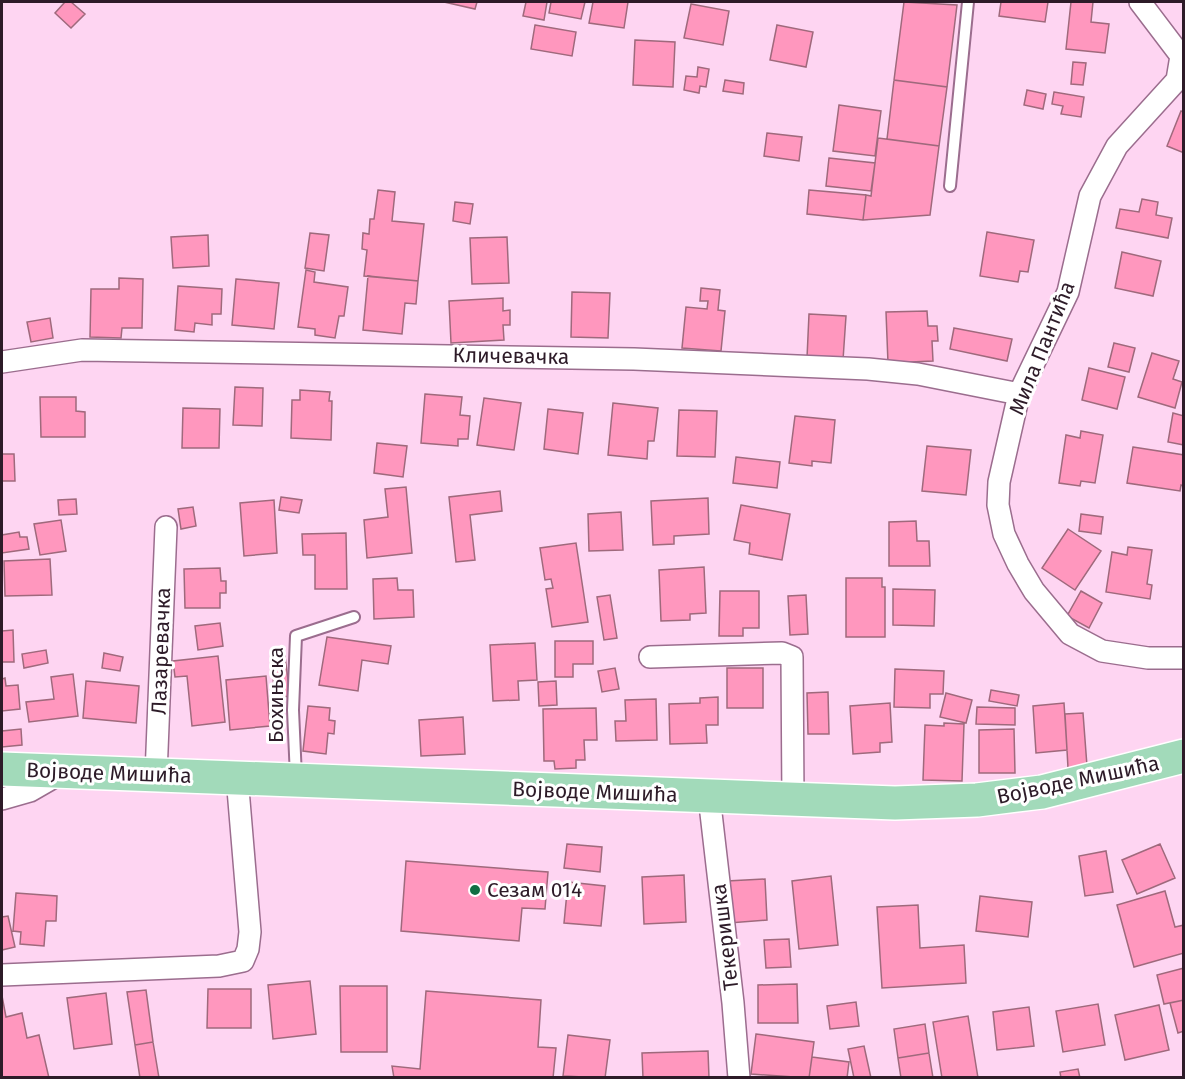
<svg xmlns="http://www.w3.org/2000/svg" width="1185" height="1079" font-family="'Fira Sans',sans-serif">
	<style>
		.building { fill: #ff97be; stroke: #9f697c; stroke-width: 1.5 }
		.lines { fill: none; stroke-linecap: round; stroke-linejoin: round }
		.lane-casing { stroke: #9b6d8e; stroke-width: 14 }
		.street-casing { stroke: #9b6d8e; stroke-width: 24 }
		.primary-casing { stroke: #fff; stroke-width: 36 }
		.lane { stroke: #fff; stroke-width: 10 }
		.street { stroke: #fff; stroke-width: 21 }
		.primary { stroke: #a2daba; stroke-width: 33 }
		.poi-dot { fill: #116e43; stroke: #fff; stroke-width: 2 }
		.labels { text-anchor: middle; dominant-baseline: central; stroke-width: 6; stroke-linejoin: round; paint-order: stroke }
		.street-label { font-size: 21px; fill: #2d1b28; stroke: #fff }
		.poi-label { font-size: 21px; fill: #2d1b28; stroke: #fff; text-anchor: start }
	</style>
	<rect width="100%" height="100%" fill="#fed5f2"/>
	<path class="building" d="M65,2H71L85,14L71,28L55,13Z
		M444,2H477L475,9Z
		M526,2H547L544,20L523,16Z
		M551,2H585L581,19L549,13Z
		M593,2H628L624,28L589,23Z
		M904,2L957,5L947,87L894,80Z
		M1001,2H1048L1045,22L999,16Z
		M1071,2H1093L1091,22L1109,24L1105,53L1066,49Z
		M691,4L729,11L723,45L684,38Z
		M535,25L576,32L572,56L531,49Z
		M777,25L813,32L806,67L770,60Z
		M635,40L675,42L673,87L633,85Z
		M1073,62L1086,63L1083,85L1071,84Z
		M698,67L709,69L706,87L700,86L699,93L684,90L686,76L697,77Z
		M725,80L744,83L743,94L723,91Z
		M894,80L947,87L939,146L887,139Z
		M1027,90L1046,94L1043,109L1024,105Z
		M1054,92L1084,97L1081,117L1061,114L1063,106L1052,104Z
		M839,105L881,111L875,156L833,151Z
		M1181,111L1184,112V153L1167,146Z
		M767,133L802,137L799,161L764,156Z
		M878,138L939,146L930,215L863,220L866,195L871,196Z
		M829,158L875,163L871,191L826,186Z
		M378,190L395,192L392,221L424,224L418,281L364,276L367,250L362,249L363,233L369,234L370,219H374Z
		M809,190L866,195L863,220L807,214Z
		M1142,199L1158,202L1156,215L1172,218L1168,238L1116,228L1120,209L1139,212Z
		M455,202L473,204L470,224L453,221Z
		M987,232L1034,240L1028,272L1020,271L1018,282L980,276Z
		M310,233L329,235L324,271L305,268Z
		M208,235L209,266L173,268L171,237Z
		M507,237L509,283L472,284L470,238Z
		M1122,252L1161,261L1153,296L1115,288Z
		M306,270L315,272L314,282L348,287L344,316H339L335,338L315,335V329L298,327Z
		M368,276L418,281L416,304L405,303L402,334L363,330Z
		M119,278L143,279L142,328H122L121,338L90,337L91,289H119Z
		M236,279L279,283L274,329L232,325Z
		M178,286L222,289L221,314H212V325L195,323L194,332L175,330Z
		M701,288L720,290L718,310L725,311L721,351L682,348L686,307L707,309L708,301H700Z
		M572,292L610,293L608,338L571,337Z
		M503,298V311L510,310V325H503L504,340L451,343L449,301Z
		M927,311L928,326H937L938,341H932L933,361L888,363L886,312Z
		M809,314L846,316L843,360L807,358Z
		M50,318L53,338L31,342L27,322Z
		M954,328L1012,339L1007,361L950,349Z
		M1114,343L1135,348L1129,372L1108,367Z
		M1152,353L1179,361L1173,379L1182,382L1175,408L1138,397Z
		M1089,368L1125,377L1117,409L1082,400Z
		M235,387L263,388L262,426L233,425Z
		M300,390L330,392L329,401H332L331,440L291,438L292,400H300Z
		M425,394L462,397L460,415L470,416L468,439H458V446L421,443Z
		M40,397H76V411L85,412V437H41Z
		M484,398L521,403L514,450L477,445Z
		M613,403L658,408L654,441H648L647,459L608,455Z
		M183,408L220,409L219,448H182Z
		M548,409L583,413L578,454L544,449Z
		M679,410L717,411L715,457L677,456Z
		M1173,413L1184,416V445L1168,442Z
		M795,416L835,420L831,463L812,461V466L789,463Z
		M1081,431L1103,435L1095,483L1081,481L1080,486L1059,483L1066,435L1080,438Z
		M377,443L407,446L403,477L374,473Z
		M927,446L971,450L966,495L922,491Z
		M1133,447L1184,455V486L1181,485L1180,491L1127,483Z
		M2,454H14L15,481H2Z
		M736,457L780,462L777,488L733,483Z
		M406,487L412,553L367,558L364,520L388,517L385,489Z
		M500,491L502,511L470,515L475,560L456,562L449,497Z
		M281,497L302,500L299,513L279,510Z
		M708,498L709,534L674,536V544L653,545L651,501Z
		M76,499L77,514L59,515L58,500Z
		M274,500L277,553L244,556L240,503Z
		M741,505L790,514L782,560L749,554L750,543L734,540Z
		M193,507L196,526L181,529L178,509Z
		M621,512L623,550L589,551L588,514Z
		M1081,514L1103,517L1101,534L1079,531Z
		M61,520L66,551L40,555L34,524Z
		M916,521L917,541H929L930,566H889V522Z
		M1068,529L1101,551L1075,590L1042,568Z
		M19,532L20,537H27L29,549L2,553V535Z
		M346,533L347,589H315V555H303L302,534Z
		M576,543L588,622L552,627L546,589L553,588L551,579L545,580L540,548Z
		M1128,547L1152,550L1147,584L1152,585L1150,599L1106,592L1112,552L1127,555Z
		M50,559L52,595L5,596L4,561Z
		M704,567L706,613L690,614V620L661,621L659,570Z
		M220,568L221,581H226V593H220V608H185L184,569Z
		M397,578L398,590H413L414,617L374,619L373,579Z
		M846,578H882V587H885V637H846Z
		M893,589L935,590L934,626L893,625Z
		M720,591H759V628H743V636H719Z
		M1081,591L1102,603L1089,628L1067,616Z
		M610,595L617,638L604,640L597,597Z
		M806,595L808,634L790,635L788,596Z
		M220,623L223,646L198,650L195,626Z
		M2,626V631L13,630L14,662H2Z
		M327,637L391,646L388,664L362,660L358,691L319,685Z
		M555,641H593V664H573V677H555Z
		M535,643L537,680L518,681L519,700L493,701L490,645Z
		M46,650L48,663L24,668L22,654Z
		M104,653L123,657L120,671L102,668Z
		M218,656L225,722L192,726L187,676L175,677L173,661Z
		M285,656L290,696L275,698L271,657Z
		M615,668L619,689L602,692L598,671Z
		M727,668H763V708H727Z
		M895,669L944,671L943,694H930V708L894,707Z
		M73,674L78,716L29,722L26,702L54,699L51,677Z
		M266,676L270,726L230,730L226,680Z
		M5,678L6,686L18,685L20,709L2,711V679Z
		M86,681L139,686L136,723L83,718Z
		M556,681L557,705L539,706L538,682Z
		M991,690L1019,695L1017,706L989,701Z
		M828,692L829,734H808L807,693Z
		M946,693L972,700L966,723L940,717Z
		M718,697V725H706L707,743L670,744L669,704L700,703V698Z
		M656,699L657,740L616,741L615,721H626L625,700Z
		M890,703L892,742L880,743V752L853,754L850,706Z
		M1064,703L1067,750L1036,753L1033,706Z
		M308,706L330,708L329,720L335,721L334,734L328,733L326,754L303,751Z
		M977,707L1015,708V725L976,724Z
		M596,708L597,740H584L585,760H576V768L555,769L554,761H544L543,709Z
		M1083,713L1087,766L1068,768L1065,714Z
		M463,717L465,754L421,756L419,720Z
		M944,723L964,724L962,781L923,780L925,725L944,726Z
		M21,729L22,745L2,747V731Z
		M1014,729L1015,773H979V730Z
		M567,844L602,847L600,872L564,868Z
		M1160,844L1175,878L1137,894L1122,860Z
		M1106,851L1113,892L1085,896L1079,856Z
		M406,861L548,872L545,909L522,908L519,941L401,931Z
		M684,875L686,922L644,924L642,877Z
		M831,876L838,945L799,949L792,881Z
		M765,879L767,920L729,923L727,881Z
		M568,882L605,886L601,926L564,923Z
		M1165,891L1175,927L1184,925V953L1134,967L1117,905Z
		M16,893L57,896L56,921H46L44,946L20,944L21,932L13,931Z
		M980,896L1032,902L1028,937L976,931Z
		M918,905L920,948L964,945L966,983L882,988L877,907Z
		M8,916L15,947L2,950V917Z
		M789,939L791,967L766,968L764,940Z
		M1184,968V1000L1164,1004L1157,975Z
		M310,981L316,1034L273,1039L268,985Z
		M797,984L798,1023H758V985Z
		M340,986H387V1052H341Z
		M208,989H251V1028H207Z
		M146,990L153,1042L135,1045L127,992Z
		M426,991L541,1000L538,1047L556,1048L553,1078H394L392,1066L420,1069Z
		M106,993L112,1044L74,1049L67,998Z
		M2,996L6,1017L22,1013L27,1038L39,1035L49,1078H2Z
		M1184,1000V1031L1178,1033L1170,1003Z
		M856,1002L859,1026L830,1029L827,1006Z
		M1098,1004L1105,1045L1063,1052L1056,1011Z
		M1159,1005L1169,1050L1125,1060L1115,1015Z
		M1029,1007L1034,1046L997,1050L993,1012Z
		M968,1016L978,1078H942L933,1022Z
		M925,1024L929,1053L898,1058L894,1029Z
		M756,1034L814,1042L809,1078L751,1074Z
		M568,1035L610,1040L605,1078L563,1076Z
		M153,1042L159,1078H140L135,1045Z
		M864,1046L871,1078H854L848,1049Z
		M708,1051L709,1078H643L642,1053Z
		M929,1053L933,1078H901L898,1058Z
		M812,1057L849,1062L847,1078H809Z
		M1078,1069L1080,1078H1061L1060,1072Z"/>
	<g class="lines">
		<defs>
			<path id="lane" d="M950,186L968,2
				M296,777L293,710L296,636L354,617"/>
			<path id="street" d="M1140,2L1181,56L1177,80L1117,146L1090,196L1068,292L1019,394L999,482L998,505L1004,534L1018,564L1034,591L1070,634L1102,651L1148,658H1184
				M2,362L82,350L634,359L868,369L918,374L1019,394
				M650,657L782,653L792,657L793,800
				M156,775L166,527
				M709,796L733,1003L739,1078
				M2,799L30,791L63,772
				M2,975L219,966L243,961L248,949L250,932L237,777"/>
			<path id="primary" d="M2,769L895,803L977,800L1042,792L1184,756"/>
		</defs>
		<use href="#lane" class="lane-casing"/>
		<use href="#street" class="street-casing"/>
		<use href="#primary" class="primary-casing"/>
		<use href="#lane" class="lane"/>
		<use href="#street" class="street"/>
		<use href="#primary" class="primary"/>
	</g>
	<circle class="poi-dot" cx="475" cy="890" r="6"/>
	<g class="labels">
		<g class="street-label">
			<text transform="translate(1042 348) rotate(-68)">Мила Пантића</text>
			<text transform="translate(511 356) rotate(1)">Кличевачка</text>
			<text transform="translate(161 651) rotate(-88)">Лазаревачка</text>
			<text transform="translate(276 695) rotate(-90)">Бохињска</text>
			<text transform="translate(109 773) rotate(2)">Војводе Мишића</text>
			<text transform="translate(1078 780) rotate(-12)">Војводе Мишића</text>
			<text transform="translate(595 792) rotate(2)">Војводе Мишића</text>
			<text transform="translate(725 937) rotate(-97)">Текеришка</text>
		</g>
		<g class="poi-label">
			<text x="487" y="890">Сезам 014</text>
		</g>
	</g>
	<rect width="1185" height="1079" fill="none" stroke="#2d1b28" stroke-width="6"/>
</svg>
